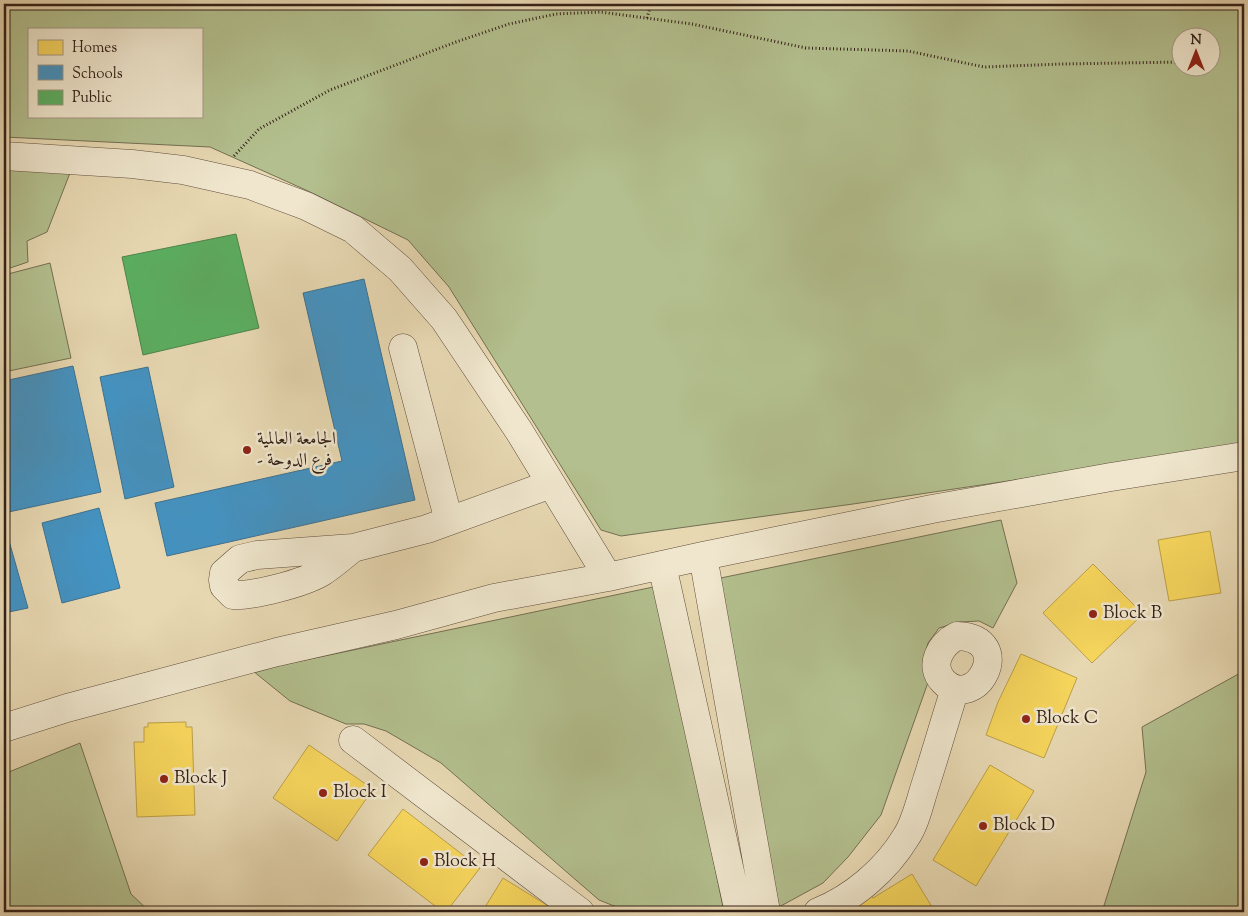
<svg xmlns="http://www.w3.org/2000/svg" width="1248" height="916" font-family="'Sorts Mill Goudy',Amiri,serif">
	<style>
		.green { fill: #b3bf8e; stroke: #747053; fill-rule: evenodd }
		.homes { fill: #f6d55c; stroke: #bc9f48 }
		.schools { fill: #4393c3; stroke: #3e7190 }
		.public { fill: #5aae61; stroke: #4f844b }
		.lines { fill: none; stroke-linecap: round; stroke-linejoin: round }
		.minor-casing { stroke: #614f3e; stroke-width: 29 }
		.path { stroke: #342118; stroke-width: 3; stroke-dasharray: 1 2.5; stroke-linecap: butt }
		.minor { stroke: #efe6cd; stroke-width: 28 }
		.poi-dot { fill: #8f2418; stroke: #efe6cd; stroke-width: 2 }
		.labels { text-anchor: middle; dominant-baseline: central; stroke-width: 5; stroke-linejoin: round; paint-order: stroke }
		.poi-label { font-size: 18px; fill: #342118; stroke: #efe6cd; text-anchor: start }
	</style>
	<rect width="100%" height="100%" fill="#e7d8b2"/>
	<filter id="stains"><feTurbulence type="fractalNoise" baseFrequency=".004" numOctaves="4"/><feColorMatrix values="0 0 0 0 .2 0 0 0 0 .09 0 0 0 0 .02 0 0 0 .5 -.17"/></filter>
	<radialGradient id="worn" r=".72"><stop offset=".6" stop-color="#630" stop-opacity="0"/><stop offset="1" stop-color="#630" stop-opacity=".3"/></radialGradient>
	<path class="green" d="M4,4H1244V446L853,504L621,536L601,530L449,287L408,240L308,191L210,147L4,137ZM29,29H201V116H29ZM1180,38H1210V68H1180Z
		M4,168L70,173L47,232L27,241L28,262L4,270Z
		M50,263L71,358L4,372V279L8,274Z
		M1001,520L1017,583L993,628L979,621L960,622L939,628L928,643L925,655L931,674L881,815L848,857L823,883L779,907L716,579Z
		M658,586L723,907L722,912H629L599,900L441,763L386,731L364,724H346L290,701L253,671Z
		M1244,671V912H1102L1146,772L1142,727Z
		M80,743L131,894L150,912H4V774Z"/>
	<path class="homes" d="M1210,531L1221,593L1169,601L1158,540Z
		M1093,564L1143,614L1092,663L1043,613Z
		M1021,654L1077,678L1044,758L986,735L998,702Z
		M186,722V727H192L195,815L137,817L134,742H144V727H148V723Z
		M309,745L373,789L337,841L273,798Z
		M990,765L1034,791L976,886L933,860Z
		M403,809L480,868L446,912H443L368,855Z
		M912,874L935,912H847L869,892L873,898Z
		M503,878L558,912H482Z"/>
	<path class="schools" d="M364,279L415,500L167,556L155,503L342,461L303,293Z
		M73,366L101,492L4,513V381Z
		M148,367L174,487L125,499L100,377Z
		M99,508L120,588L62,603L42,523Z
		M4,523L28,608L4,613Z"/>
	<path class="public" d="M236,234L259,328L143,355L122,257Z"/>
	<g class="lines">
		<defs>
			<path id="minor" d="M4,156L132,164L183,170L250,185L306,206L353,229L400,269L444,319L519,431L608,577L703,556L932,509L1111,477L1244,456
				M403,348L449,521
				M353,548C343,556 333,565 322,572C304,583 254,596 233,595L224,586L223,580L224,573L240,559L257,555L353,548L427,529L551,484
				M703,556L766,912
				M662,565L739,912
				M957,636C1018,638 975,715 943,681C928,665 941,644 957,636Z
				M4,728L67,708L277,652L396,625L494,598L608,577
				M353,740L580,912
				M818,912C853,898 886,870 906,837C916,822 920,801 926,783C936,752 945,720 955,689"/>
		</defs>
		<use href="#minor" class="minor-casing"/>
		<path class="path" d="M647,18L651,4
			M1210,62H1215
			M234,156L259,129L330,90L456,42L509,24L556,14L600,12L692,24L806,48L908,51L984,67L1062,64L1180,62"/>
		<use href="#minor" class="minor"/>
	</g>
	<g class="poi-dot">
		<circle cx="247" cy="450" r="5"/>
		<circle cx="1093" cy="614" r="5"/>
		<circle cx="1026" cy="719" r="5"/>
		<circle cx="164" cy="779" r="5"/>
		<circle cx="323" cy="793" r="5"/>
		<circle cx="983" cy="826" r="5"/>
		<circle cx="424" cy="862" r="5"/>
	</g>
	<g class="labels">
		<g class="poi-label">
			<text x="257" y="440">الجامعة العالمية<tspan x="257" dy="21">- فرع الدوحة</tspan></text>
			<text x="1103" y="614">Block B</text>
			<text x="1036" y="719">Block C</text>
			<text x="174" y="779">Block J</text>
			<text x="333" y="793">Block I</text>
			<text x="993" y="826">Block D</text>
			<text x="434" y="862">Block H</text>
		</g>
	</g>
	<rect width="1248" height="916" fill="none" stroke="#e7d8b2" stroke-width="20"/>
	<rect x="5" y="5" width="1238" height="906" fill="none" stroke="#342118" stroke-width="2.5"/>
	<rect x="10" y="10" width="1228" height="896" fill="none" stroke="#342118"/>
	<rect x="28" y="28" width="175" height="90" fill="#efe6cd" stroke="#a49785"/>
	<rect x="38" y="40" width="25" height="15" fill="#f6d55c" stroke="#a49785"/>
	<text x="72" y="52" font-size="15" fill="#342118">Homes</text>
	<rect x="38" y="65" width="25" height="15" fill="#4393c3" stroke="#a49785"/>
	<text x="72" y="78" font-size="15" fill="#342118">Schools</text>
	<rect x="38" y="90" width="25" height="15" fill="#5aae61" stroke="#a49785"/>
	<text x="72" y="102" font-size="15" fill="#342118">Public</text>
	<g transform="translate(1196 52)"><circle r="24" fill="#efe6cd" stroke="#a49785"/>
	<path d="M0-4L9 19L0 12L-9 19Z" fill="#8f2418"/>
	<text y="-8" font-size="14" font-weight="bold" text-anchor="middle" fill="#342118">N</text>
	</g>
	<rect width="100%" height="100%" filter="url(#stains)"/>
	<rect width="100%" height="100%" fill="url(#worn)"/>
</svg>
